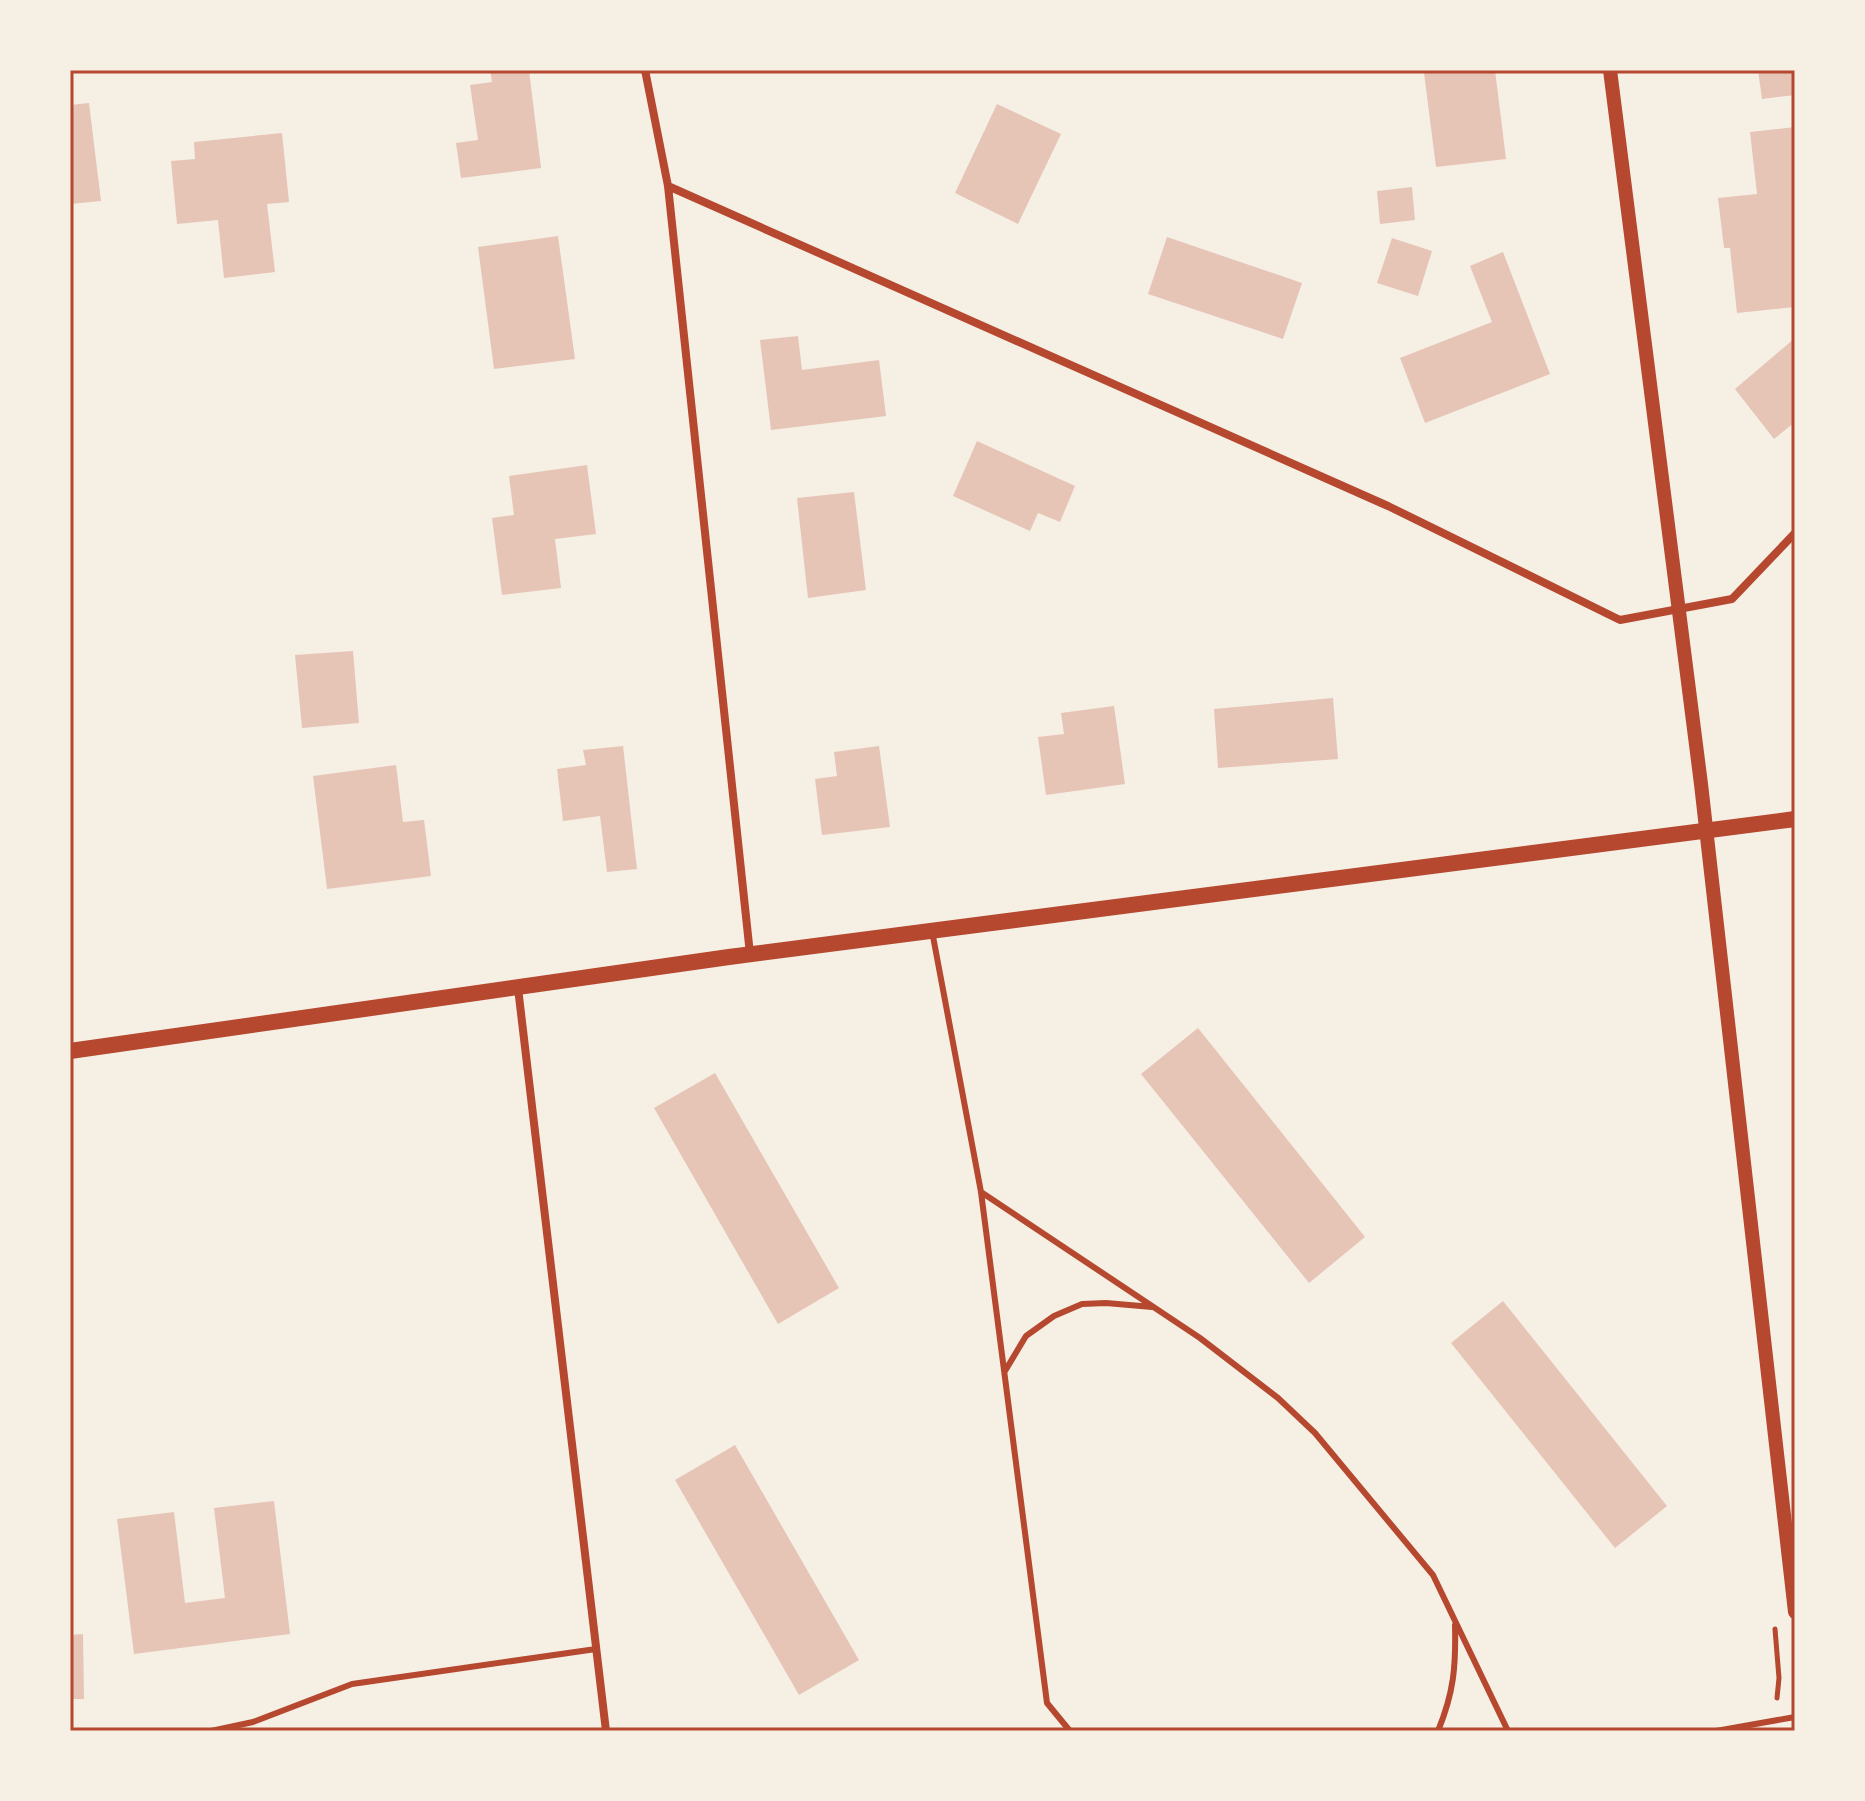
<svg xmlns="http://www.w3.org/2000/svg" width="1865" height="1801" font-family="'Sofia Sans Condensed',sans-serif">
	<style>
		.building { fill: #e6c5b7 }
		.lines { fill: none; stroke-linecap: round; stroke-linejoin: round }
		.path { stroke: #b5482f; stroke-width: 5 }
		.service { stroke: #b5482f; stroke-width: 6 }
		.minor { stroke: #b5482f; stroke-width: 8 }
		.tertiary { stroke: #b5482f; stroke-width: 14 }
		.secondary { stroke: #b5482f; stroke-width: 16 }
		.neatline { fill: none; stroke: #b5482f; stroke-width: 3 }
	</style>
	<rect width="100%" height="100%" fill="#f6efe4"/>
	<path class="building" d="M490,70H529L541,168L461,178L456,143L478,140L470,85L492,82Z
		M1448,70H1495L1506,159L1436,167L1424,73Z
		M1758,70H1795V95L1762,99Z
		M89,103L101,201L70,204V105Z
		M997,104L1061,134L1018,224L955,193Z
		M1795,127V307L1737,313L1730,248H1724L1718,198L1757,194L1750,132Z
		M282,133L289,202L267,204L275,272L224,278L218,220L177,224L171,161L195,159L194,142Z
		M1412,187L1415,220L1380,224L1377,191Z
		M558,236L575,359L494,369L478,247Z
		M1167,237L1302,283L1283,339L1148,294Z
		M1392,238L1432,251L1418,296L1377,283Z
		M1503,252L1550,374L1425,423L1400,358L1492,322L1470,266Z
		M798,336L802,370L879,360L886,416L771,430L760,340Z
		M1795,338V422L1774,439L1735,389Z
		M977,441L1075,486L1060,522L1038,513L1030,531L953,496Z
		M587,465L596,534L555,539L561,588L502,595L492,518L514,515L509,476Z
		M854,492L866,590L808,598L797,498Z
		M353,651L359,723L302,728L295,655Z
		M1333,698L1338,759L1218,768L1214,709Z
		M1114,706L1125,784L1046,795L1038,737L1064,734L1061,713Z
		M623,746L637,869L607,872L600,816L563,821L557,769L586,765L583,750Z
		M879,746L890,827L822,835L815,779L837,776L834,752Z
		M396,765L403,822L424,820L431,876L327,889L313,776Z
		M1198,1028L1365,1237L1309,1283L1141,1074Z
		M715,1073L839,1288L778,1324L654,1108Z
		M1503,1301L1667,1506L1615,1548L1451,1343Z
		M735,1445L859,1660L799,1695L675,1480Z
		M274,1501L290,1634L134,1654L117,1519L174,1512L185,1603L225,1598L214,1508Z
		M83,1634L84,1699H70V1635Z"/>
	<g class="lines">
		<path class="path" d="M1775,1629L1779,1678L1777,1698"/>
		<path class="service" d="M932,931L981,1192L1047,1703L1070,1731
			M981,1192L1200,1338L1278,1398L1315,1433L1433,1575L1508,1731
			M1005,1371L1026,1336L1054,1316L1082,1304L1106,1303L1152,1307
			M211,1731L253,1722L352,1684L596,1649
			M1438,1731C1454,1692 1456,1666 1455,1625
			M1716,1731L1795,1717"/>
		<path class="minor" d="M645,70L668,186L750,954
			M668,186L1388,506L1620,620L1732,599L1795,533
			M518,988L606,1731"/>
		<path class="tertiary" d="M1610,70L1701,784L1795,1612"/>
		<path class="secondary" d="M70,1051L729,957L1795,819"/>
	</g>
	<rect width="1865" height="1801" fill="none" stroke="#f6efe4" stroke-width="144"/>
	<rect x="72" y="72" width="1721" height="1657" class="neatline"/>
</svg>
